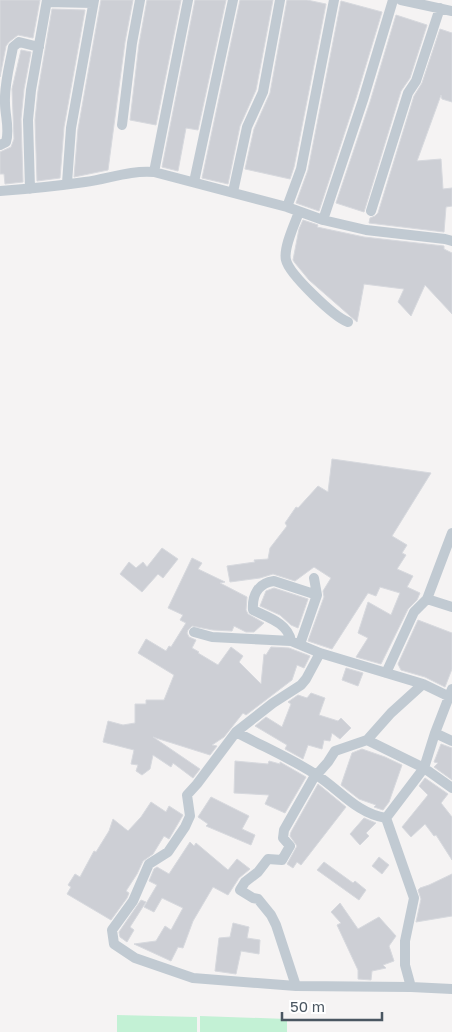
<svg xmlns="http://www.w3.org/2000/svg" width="452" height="1032" font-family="'Golos Text',sans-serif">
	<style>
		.green { fill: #c3f1d5 }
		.building { fill: #cdcfd5; stroke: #d7d9de }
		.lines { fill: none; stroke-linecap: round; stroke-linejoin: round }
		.street { stroke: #c1cad2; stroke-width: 10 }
	</style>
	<rect width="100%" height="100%" fill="#f5f3f3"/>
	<path class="green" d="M117,1015L197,1017V1032H117Z
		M200,1016L287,1019V1032H200Z"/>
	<path class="building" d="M0,0H40L33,38L18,35L9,42L6,46L0,77Z
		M101,0H133L125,42L108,170L74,177L78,129Z
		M147,0H181L156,125L130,120L139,44Z
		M195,0H226L198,130L186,128L178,171L162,167Z
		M240,0H273L256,90L240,126L228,184L202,178Z
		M287,0H307L326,4L294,167L290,179L245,169L254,129L270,93Z
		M341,1L382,12L356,98L319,211L296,203L308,170Z
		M52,9L85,10L64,127L60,178L37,181L35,120L38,91Z
		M396,15L427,25L410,78L401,91L364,212L336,203L370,102Z
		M440,29L452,33V102L442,99L441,95L417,161L441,159L443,189L452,188V206L446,207L444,232L369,223L370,218L375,216L378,213L414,96L422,83Z
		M21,50L31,52L24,89L21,119L23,182L5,184L4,174H0V152L11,147L14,139L12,89Z
		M303,220L318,225L317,227L364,237L444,246V249L452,253V314L425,285L411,316L398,302L404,289L364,284L357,322L309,280L295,263L293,260L299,229Z
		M332,459L431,473L392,536L407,545L402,553L406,555L397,569L413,576L407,587L420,593L417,600L408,609L381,664L356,657L368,638L358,633L368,602L391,615L400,593L380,587L376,596L368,593L332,649L308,641L324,597L323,591L331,578L314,567L295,581L273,574L260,578L230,582L227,566L255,562L254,560L268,559L270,548L287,526L285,523L296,507L298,508L318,486L328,492Z
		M162,548L178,559L163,578L158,574L142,592L120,574L129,562L136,568L143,562L147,567Z
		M192,558L202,563L198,569L225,582L220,583L247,597L246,610L248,614L264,623L254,632H246L234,626L232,631L213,630L192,626L188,630L187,633L189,637L196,640L192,648L199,652L198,653L218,665L231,647L243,656L239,662L261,684L264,654L266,655L271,647L289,648L310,656L304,668L297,665L292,680L246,715L243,713L224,737L212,745L217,746L210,755L153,737L200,769L193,778L173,763L171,767L153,755L150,769L142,775L136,771L138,765L131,764L134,750L103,742L108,721L123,725L135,723V704H146V700H164L174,675L138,653L146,639L166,651L169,646L171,647L186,623L180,620L183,615L168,608Z
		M274,588L308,599L298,628L291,625L280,615L260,606L266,591Z
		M418,620L452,633V669L445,687L425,677L401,670L398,664Z
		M346,668L363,673L358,686L342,680Z
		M311,693L325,698L319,715L338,721L341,718L351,728L340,739L332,733L330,741L324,740L322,749L308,745L303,759L285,749L287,745L255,726L266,717L282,727L291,704L288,702L298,695L307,698Z
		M441,744L452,748V780L434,767L438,763L434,762Z
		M362,749L385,757L402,765L389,802L383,810L374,807L376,805L359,799L341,785L352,753Z
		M235,761L268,764L269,761L280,764V762L306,777L285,813L265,804L269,795L234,793Z
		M425,778L448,794L441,803L452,817V860L436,835L434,836L425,824L411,837L402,827L428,795L419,786Z
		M318,784L346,807L301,865L297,862L293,868L287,864L297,846L290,836L291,832Z
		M211,797L249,816L242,829L255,835L251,845L206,826L208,824L198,817Z
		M151,802L166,812L169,806L183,815L169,839L164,836L153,854L143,861L137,874L126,891L129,893L127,898L111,920L67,894L71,887L68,885L75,874L80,877L94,851L96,852L109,831L113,819L128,831L141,817Z
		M364,818L376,823L366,833L369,836L360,845L350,834Z
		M190,842L194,846L196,843L228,870L237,859L250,869L239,878L228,895L213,887L193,921L183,948L178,947L171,961L134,944L156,941L165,926L171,930L183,908L162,898L154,912L144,907L157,885L149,881L154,869L157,867L169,874Z
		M379,857L389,865L382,874L372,866Z
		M324,862L353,883L355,881L366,890L359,900L317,870Z
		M452,874V916L416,922L421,899L418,890L420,888L429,885Z
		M141,900L146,902L130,927L134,930L127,942L120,937L119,932Z
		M340,903L358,929L379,917L396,936L389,946L394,961L383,965L386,968L372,971L371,980L358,979V970L337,925L341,923L331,912Z
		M233,923L249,927L247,938L260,940L259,954L241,951L236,974L215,971L219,938L230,937Z"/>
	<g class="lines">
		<path class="street" d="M401,0L452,11
			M47,2L93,3
			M122,125L132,43L140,0
			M0,145L6,142C10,129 5,116 5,103C4,84 10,64 13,47L19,42L39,47
			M154,172L188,0
			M194,182L233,0
			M67,183L71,128L94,0
			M30,189L28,120L31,90L47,0
			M0,191C28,189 57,186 85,182C108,179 130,170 154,172L287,207L323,220L366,230L445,239L452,241
			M233,192L247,127L263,92L280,0
			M287,207L301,169L334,0
			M371,211L408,93L416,81L440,8
			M299,212C295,223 283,248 286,260C289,274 334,317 348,322
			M323,220L363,100L393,0
			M427,599L452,607
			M194,632L212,637L291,641L320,653L423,684L452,698
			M291,641C288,623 267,617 253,610C252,595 258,583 274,581L317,595
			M300,644L317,595L314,578
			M320,653L306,679L301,685L273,703L236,732L197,784L187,795L190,816L185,827L168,852L149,864L133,901L112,930L114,944L135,958L193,978L296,986L411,987L452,989
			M386,673L414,612L427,599L452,533
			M236,732C262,746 290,758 315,774C339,789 357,814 386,818
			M435,733L452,741
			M367,740L424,768L452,788
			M386,818L414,898L405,941V965L411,987
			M386,818L424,768L435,733L452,689
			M296,986L276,925L271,915L258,899L253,898L240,890L245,882L258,872L268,859L282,860L290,846L283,838L284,830L313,779L328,762L335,751L367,740L391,713L423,684"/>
	</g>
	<path d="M282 1012v8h100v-8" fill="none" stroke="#4a5661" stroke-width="2.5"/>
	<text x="290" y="1012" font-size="15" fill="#4a5661" stroke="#ffffff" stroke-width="4" paint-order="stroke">50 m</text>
</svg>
